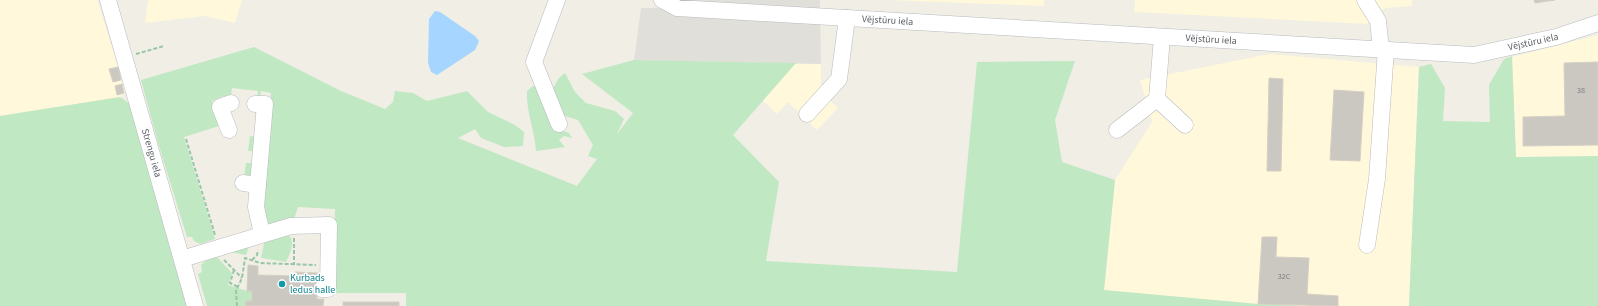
<svg xmlns="http://www.w3.org/2000/svg" width="1598" height="306" font-family="'Source Sans 3',sans-serif">
	<style>
		.commercial { fill: #fff8db }
		.industrial { fill: #e1dfd9 }
		.green { fill: #c0e8c2 }
		.water { fill: #a6d5ff }
		.building { fill: #cbc8c2; stroke: #d5d0c3 }
		.lines { fill: none; stroke-linecap: round; stroke-linejoin: round }
		.minor-casing { stroke: #b7bbbf; stroke-width: 17 }
		.path { stroke: #98c7a7; stroke-width: 2; stroke-dasharray: 4 2; stroke-linecap: butt }
		.minor { stroke: #fff; stroke-width: 16 }
		.culture-dot { fill: #0f9aa8; stroke: #fff; stroke-width: 1.5 }
		.labels { text-anchor: middle; dominant-baseline: central; stroke-width: 3; stroke-linejoin: round; paint-order: stroke }
		.number-label { font-size: 8px; fill: #787b7d }
		.street-label { font-size: 10px; fill: #5d6166; stroke: #fff }
		.culture-label { font-size: 10px; fill: #0d838f; stroke: #fff; text-anchor: start }
	</style>
	<rect width="100%" height="100%" fill="#f0eee5"/>
	<path class="commercial" d="M0,0H97L126,92L120,97L0,116Z
		M148,0H242L235,23L205,16L145,23Z
		M886,0H1044V6Z
		M1135,0H1412V6L1385,8L1367,24L1134,12Z
		M1598,35V156L1516,157L1512,57Z
		M1269,54L1419,67L1409,306H1307L1258,304L1104,291L1115,180L1152,122L1140,80Z
		M758,62L821,64V91L838,108L817,130L788,102L777,114L757,95Z"/>
	<path class="industrial" d="M677,0H820L821,64L634,60L641,8H676Z"/>
	<path class="green" d="M254,47L341,91L385,109L393,102L395,91L413,93L427,101L467,91L488,112L515,125L524,132L523,146L504,147L481,138L475,129L458,138L577,186L597,159L588,156L593,145L578,120L565,116L552,90L559,78L565,73L575,92L586,103L615,111L624,119L617,134L633,113L582,74L634,60L796,63L733,135L779,182L766,261L957,272L977,62L1075,61L1055,120L1062,162L1115,180L1104,290L1258,304L1307,306H406V293H333L335,209L298,207L294,219L266,227L261,210L271,93L261,91L260,99L257,98L258,91L232,88L231,95L221,97L212,101L219,126L184,137L215,239L200,244L194,241L192,237H187L159,146L141,80Z
		M1512,56L1516,157L1598,156V306H1409L1419,67L1431,64L1445,88L1443,121L1490,122L1489,85L1504,59Z
		M533,86L538,87L555,128L569,133L572,138L564,136L559,140L565,147L536,151C535,131 526,112 527,91Z
		M120,97L129,103L189,306H0V116Z
		M250,136L256,137L255,151H248Z
		M246,163H254L252,179L244,178Z
		M285,234C298,238 290,254 286,262L261,258L265,239Z
		M250,243L246,255L225,251Z
		M217,257L232,273L228,285L247,291H252V301H247L246,306H207L198,274L202,272L201,265L205,261Z"/>
	<path class="water" d="M435,11L440,12L475,36L479,41L475,50L437,75L431,72L428,63L429,19Z"/>
	<path class="building" d="M1534,0H1555L1535,3Z
		M1598,62V145L1523,146V117L1565,116L1564,63Z
		M118,67L121,80L113,82L109,69Z
		M1269,78L1283,79L1281,171H1267Z
		M122,84L124,93L117,95L115,86Z
		M1334,90L1364,92L1360,161L1330,160Z
		M1262,237H1277L1276,257L1309,258L1307,294L1338,296V306L1258,304Z
		M248,265L258,266V275L295,276V272L318,273L317,299H324L323,306H246V301H252V291H247Z
		M343,302H399V306H343Z"/>
	<g class="lines">
		<defs>
			<g id="minor">
				<path id="s1" d="M108,0L195,306"/>
				<path d="M557,0L534,62L559,124"/>
				<path id="s2" d="M662,0L677,8L1474,55L1556,37L1598,23"/>
				<path d="M1365,0L1378,21L1381,49"/>
				<path d="M1157,99L1185,125"/>
				<path d="M255,104H265L256,207L262,234"/>
				<path d="M807,114L839,79L847,18"/>
				<path d="M229,130L220,107L231,103"/>
				<path d="M1117,130L1157,99L1162,37"/>
				<path d="M243,183L258,185"/>
				<path d="M1367,245L1377,179L1386,49"/>
				<path d="M182,259L291,226L329,225L328,289H322"/>
			</g>
		</defs>
		<use href="#minor" class="minor-casing"/>
		<path class="path" d="M136,54L164,46
			M186,139L215,235
			M294,238V265
			M224,260L242,278
			M252,260L257,255L258,250
			M234,270L230,283L238,287
			M237,306L236,291L242,278L245,258L260,263L316,265"/>
		<use href="#minor" class="minor"/>
	</g>
	<circle class="culture-dot" cx="282" cy="284" r="4"/>
	<g class="labels">
		<g class="number-label">
			<text x="1581" y="90">38</text>
			<text x="1284" y="276">32C</text>
		</g>
		<g class="street-label">
			<text stroke="none"><textPath href="#s2" startOffset="228">Vējstūru iela</textPath></text>
			<text stroke="none"><textPath href="#s2" startOffset="552">Vējstūru iela</textPath></text>
			<text stroke="none"><textPath href="#s2" startOffset="876">Vējstūru iela</textPath></text>
			<text stroke="none"><textPath href="#s1" startOffset="159">Strengu iela</textPath></text>
		</g>
		<g class="culture-label">
			<text x="290" y="278">Kurbads<tspan x="290" dy="12">ledus halle</tspan></text>
		</g>
	</g>
</svg>
